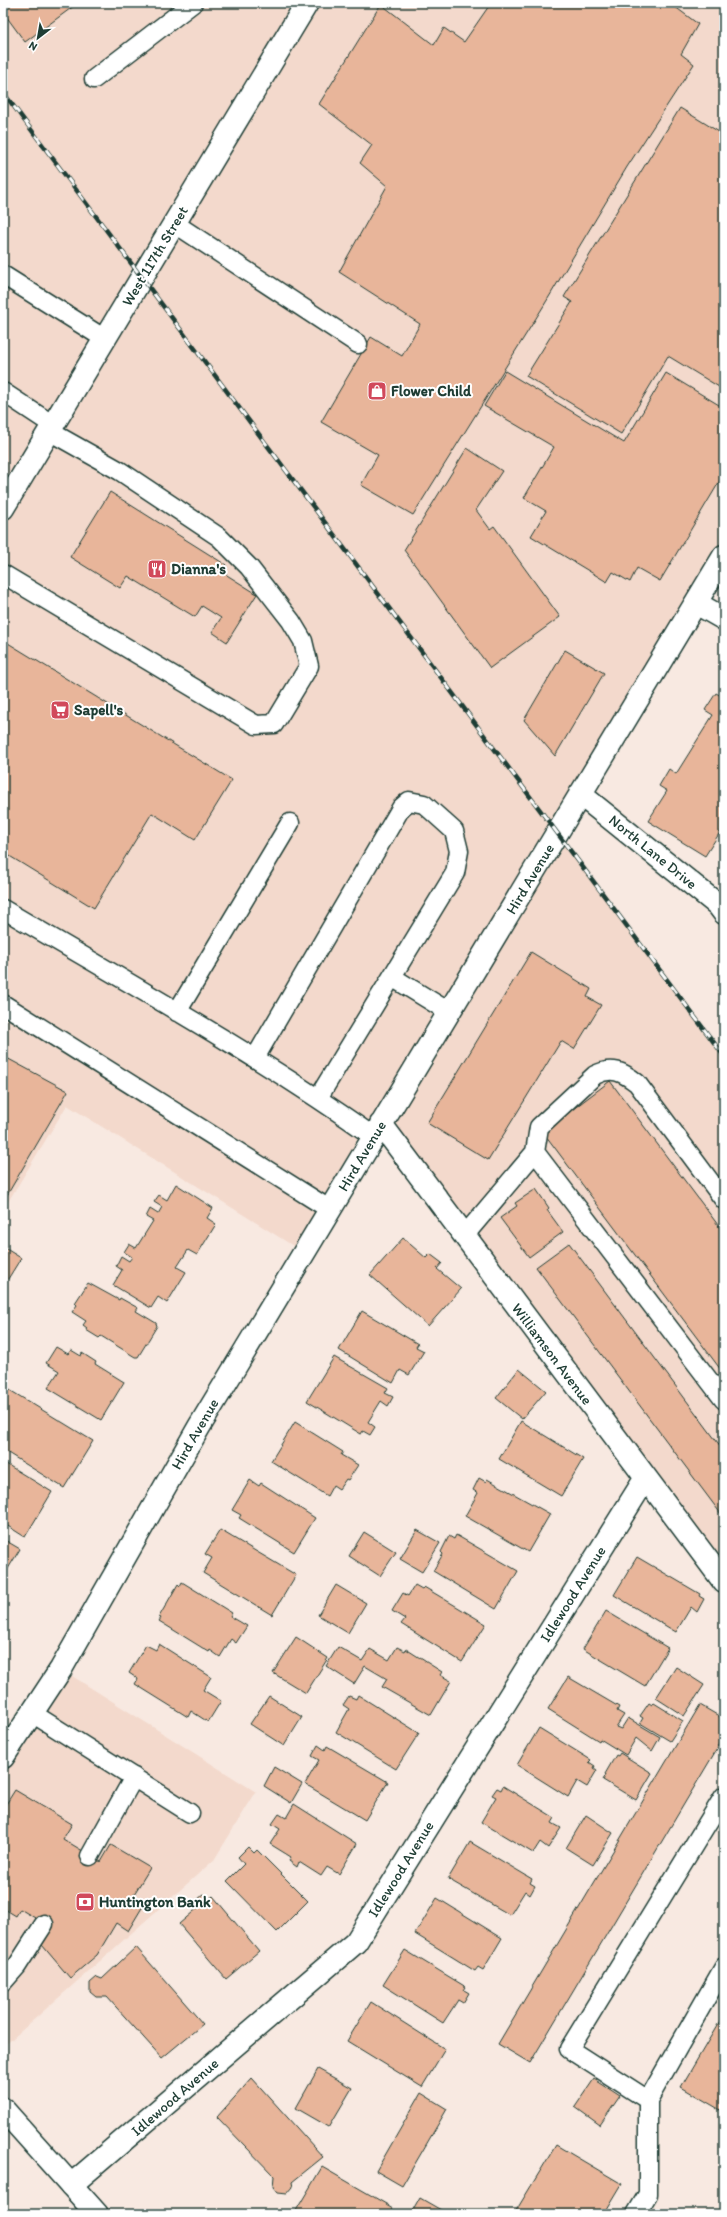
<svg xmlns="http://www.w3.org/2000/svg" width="727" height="2217" font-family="Itim,sans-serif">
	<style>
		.built { fill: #f3d9cc }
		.building { fill: #e8b59a; stroke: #1f3d34 }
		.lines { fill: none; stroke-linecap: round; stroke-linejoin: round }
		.service-casing { stroke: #1f3d34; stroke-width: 21 }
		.minor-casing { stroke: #1f3d34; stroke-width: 25 }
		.secondary-casing { stroke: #1f3d34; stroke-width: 25 }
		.primary-casing { stroke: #1f3d34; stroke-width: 25 }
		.service { stroke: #fff; stroke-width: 18 }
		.minor { stroke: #fff; stroke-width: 22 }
		.secondary { stroke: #fff; stroke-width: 22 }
		.primary { stroke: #fff; stroke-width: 22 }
		.rail-casing { stroke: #1f3d34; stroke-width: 4.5 }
		.rail { stroke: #fff; stroke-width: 3; stroke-dasharray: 9; stroke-linecap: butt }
		.labels { text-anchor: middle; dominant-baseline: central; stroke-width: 4; stroke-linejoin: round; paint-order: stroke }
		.street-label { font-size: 15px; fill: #1f3d34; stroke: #fff }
		.poi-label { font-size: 15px; font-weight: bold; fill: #1f3d34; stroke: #fff; text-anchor: start }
	</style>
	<rect width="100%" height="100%" fill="#f8e9e1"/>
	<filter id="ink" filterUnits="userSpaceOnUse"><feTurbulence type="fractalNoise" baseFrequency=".025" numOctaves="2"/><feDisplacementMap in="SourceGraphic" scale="8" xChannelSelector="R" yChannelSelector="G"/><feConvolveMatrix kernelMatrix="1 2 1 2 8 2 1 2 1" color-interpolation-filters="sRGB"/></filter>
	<g filter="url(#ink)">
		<path class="built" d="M3,3H724V588L710,580L558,832L724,1056V1582L381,1125L303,1252L67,1105L3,1210Z
			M61,1669L256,1792L214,1860L3,2047V1757Z"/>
		<path class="building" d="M3,3H78L25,42L3,12Z
			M491,3H670L698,24L681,54L694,64L627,167L543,307L413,515L361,485L378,455L321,422L371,337L402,356L420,324L339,272L387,186L360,163L372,145L319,104L381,4L434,45L444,28L464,42Z
			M680,108L724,135V390L668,356L621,434L526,376L572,302L564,297Z
			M505,371L624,443L666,373L724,408V474L660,581L637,568L630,582L613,572L607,582L531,536L546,511L524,498L554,447L484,406Z
			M467,448L502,471L476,510L490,529L494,526L560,617L490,668L404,550Z
			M110,492L226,565L222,572L257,594L227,642L212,632L221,618L202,606L195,617L128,576L120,588L70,557Z
			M3,640L232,780L195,840L152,813L94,908L3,852Z
			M565,650L604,673L555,756L524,720Z
			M716,693L723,697L724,696V826L705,856L648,821L667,791L659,786L669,769L676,774L713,715L705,710Z
			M531,952L591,989L587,997L601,1005L574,1049L561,1041L488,1160L427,1123Z
			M3,1056L68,1091L3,1202Z
			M610,1081L724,1233V1374L543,1132Z
			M176,1184L213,1208L207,1218L216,1224L197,1255L188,1250L177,1267L186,1272L167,1303L158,1297L151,1308L113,1285L122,1270L116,1266L121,1256L129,1261L132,1257L124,1252L129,1244L136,1248L153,1221L146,1217L150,1209L158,1214L162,1207L154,1202L159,1195L167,1200Z
			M536,1189L549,1208L547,1210L563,1232L529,1257L500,1218L517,1206L515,1203Z
			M403,1238L426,1258L430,1254L442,1263L437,1269L461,1289L428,1326L370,1275Z
			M569,1243L724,1451V1518L536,1267Z
			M3,1247L21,1258L3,1287Z
			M88,1283L119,1300L120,1298L138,1308L136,1311L156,1323L157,1326L138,1357H135L101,1336L99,1338L86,1330L87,1328L83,1325L86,1321L72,1312L77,1305L75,1303Z
			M362,1311L418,1344L416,1347L424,1351L409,1375L400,1370L393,1383L339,1350Z
			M56,1347L68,1354L71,1350L81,1356L82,1353L96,1362L95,1364L124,1382L101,1420L48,1388L59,1371L46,1363Z
			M334,1357L388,1388L385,1393L393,1397L388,1406L381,1401L368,1422L375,1427L370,1435L363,1431L361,1434L307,1401Z
			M519,1369L546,1391L522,1419L496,1398Z
			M3,1386L93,1441L64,1488L3,1450Z
			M521,1421L583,1459L561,1496L499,1459Z
			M295,1422L343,1452L341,1455L358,1465L348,1480L346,1479L339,1489L333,1485L327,1496L271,1461Z
			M3,1462L52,1492L25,1537L3,1523Z
			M479,1478L486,1482L487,1479L550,1514L528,1552L465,1516L478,1493L473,1490Z
			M250,1480L259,1486L261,1483L315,1518L294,1552L239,1518L241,1515L232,1510Z
			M220,1530L296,1575L272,1615L203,1573L212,1558L205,1554Z
			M417,1530L440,1543L422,1572L400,1559Z
			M364,1532L396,1552L380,1576L349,1556Z
			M456,1535L518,1571L496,1609L433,1571L443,1554L441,1552L449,1536L454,1539Z
			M3,1539L20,1549L3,1577Z
			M637,1557L700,1594L699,1596L704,1599L697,1612L691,1607L676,1632L614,1595Z
			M182,1582L232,1613L230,1616L247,1626L236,1643L231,1639L220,1657L210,1650L209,1652L159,1621L161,1618L159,1617L178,1584L180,1586Z
			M336,1585L366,1603L348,1633L318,1615Z
			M415,1585L422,1589L424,1587L486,1624L462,1662L401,1624L405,1619L392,1611L403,1593L408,1596Z
			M606,1611L668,1648L645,1686L583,1649Z
			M296,1637L328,1658L306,1693L273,1673Z
			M159,1644L211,1677L203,1690L221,1701L208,1722L191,1711L188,1717L135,1684L138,1679L129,1673L146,1645L156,1650Z
			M338,1647L362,1661L370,1649L389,1660L397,1647L405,1651L406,1649L442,1672L440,1675L451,1681L431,1715L382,1687L387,1679L365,1666L354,1684L326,1666Z
			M676,1667L704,1685L684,1716L656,1698Z
			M568,1677L619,1707L617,1711L624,1715L616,1727L621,1729L628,1718L660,1737L652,1751L636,1738L626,1755L600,1739L599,1741L548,1709Z
			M358,1695L419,1733L396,1769L336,1732L349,1709L343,1705L349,1696L356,1699Z
			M269,1696L302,1717L284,1746L250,1724Z
			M649,1703L652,1705L654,1703L683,1721L670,1741L640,1723L643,1718L640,1716Z
			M700,1705L724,1719V1737L530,2063L498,2044Z
			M539,1728L591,1760L589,1762L595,1766L594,1768L597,1770L587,1787L577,1781L568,1797L517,1765Z
			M318,1745L325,1750L327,1746L388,1782L365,1820L305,1784L319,1760L312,1756Z
			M620,1753L652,1773L636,1800L603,1780L606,1775L605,1774L616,1755L618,1756Z
			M274,1767L302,1784L291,1803L264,1786Z
			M503,1786L555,1818L552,1823L561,1828L548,1848L540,1842L533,1853L481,1822L496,1797L492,1795L497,1788L501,1790Z
			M15,1790L72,1824L63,1839L101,1862L111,1845L150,1868L131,1899L143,1906L128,1931L116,1923L97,1955L70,1978L42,1945L52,1928L20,1909L16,1916L3,1908L6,1899L3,1898V1809Z
			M294,1804L357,1844L339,1874L327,1867L321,1876L299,1862L297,1867L289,1861L291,1857L270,1844L280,1829L272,1824L279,1814L286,1818Z
			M586,1815L613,1833L593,1865L566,1848Z
			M470,1842L532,1879L530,1883L535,1886L530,1895L525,1891L510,1915L448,1879Z
			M248,1847L254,1853L257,1850L308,1901L277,1932L227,1881L244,1864L238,1857Z
			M204,1894L209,1899L213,1896L259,1951L226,1979L179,1924L200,1906L197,1900Z
			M437,1898L502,1938L483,1970L478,1967L475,1971L415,1934Z
			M136,1947L203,2024L162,2058L107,1997H96L90,1992V1983L97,1977L102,1979Z
			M405,1950L466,1987L464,1990L469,1993L463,2003L458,2000L443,2023L383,1985Z
			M371,2002L445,2049L422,2087L347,2041Z
			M724,2014V2112L681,2087Z
			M318,2069L352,2088L329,2127L296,2108Z
			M252,2078L323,2157L292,2182L293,2187L287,2194L278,2193L273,2187L274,2176L217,2117Z
			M594,2079L620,2096L600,2125L575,2107Z
			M421,2093L447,2109L402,2186L376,2171Z
			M556,2145L622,2184L604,2214H514Z
			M322,2167L393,2208L389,2214H294Z
			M420,2198L448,2214H411Z"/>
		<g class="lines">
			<defs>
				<path id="service" d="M94,79L193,3
					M174,223L358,344
					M3,275L105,339
					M3,392L53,425
					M3,574L256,725L274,724L309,666L303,641L291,621L249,567L219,537L120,471L49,431
					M3,909C128,983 255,1053 374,1137
					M392,977L449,1012
					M3,1004L329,1209
					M177,1012L290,823
					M255,1058L401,808L409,801L424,804L454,831L459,851L455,873L318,1098
					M535,1152L724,1400
					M464,1236L535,1152L539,1127L595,1075C612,1066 623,1072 637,1083L724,1200
					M32,1713L190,1813
					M90,1856L134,1777
					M3,1982L17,1966L44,1924
					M648,2100L569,2049L724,1796
					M636,2214L648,2194V2100L724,1967"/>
				<path id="minor" d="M696,603L724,619
					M580,794L718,905L724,913
					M381,1124L724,1582
					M3,1757L61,1669L199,1427L724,556
					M71,2185L356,1942L645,1479"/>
				<path id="secondary" d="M3,508L307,3"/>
				<path id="primary" d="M3,2109L97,2214"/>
			</defs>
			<use href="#service" class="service-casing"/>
			<use href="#minor" class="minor-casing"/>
			<use href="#secondary" class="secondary-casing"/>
			<use href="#primary" class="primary-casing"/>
			<use href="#service" class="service"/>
			<use href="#minor" class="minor"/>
			<use href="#secondary" class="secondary"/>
			<use href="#primary" class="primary"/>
			<defs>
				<path id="rail" d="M3,92L724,1056"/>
			</defs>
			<use href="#rail" class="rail-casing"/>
			<use href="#rail" class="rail"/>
		</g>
	</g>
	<defs>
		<symbol id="shop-square" viewBox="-11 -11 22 22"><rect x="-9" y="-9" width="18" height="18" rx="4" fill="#d1495b" stroke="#fff"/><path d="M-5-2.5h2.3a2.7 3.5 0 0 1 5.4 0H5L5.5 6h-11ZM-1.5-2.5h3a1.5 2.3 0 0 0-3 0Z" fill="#fff"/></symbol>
		<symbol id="restaurant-square" viewBox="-11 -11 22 22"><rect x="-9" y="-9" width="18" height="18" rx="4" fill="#d1495b" stroke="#fff"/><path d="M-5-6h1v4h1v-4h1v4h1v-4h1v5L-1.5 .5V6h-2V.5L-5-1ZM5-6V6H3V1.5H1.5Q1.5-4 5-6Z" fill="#fff"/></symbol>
		<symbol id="supermarket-square" viewBox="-11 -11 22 22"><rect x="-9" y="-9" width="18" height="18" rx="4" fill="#d1495b" stroke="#fff"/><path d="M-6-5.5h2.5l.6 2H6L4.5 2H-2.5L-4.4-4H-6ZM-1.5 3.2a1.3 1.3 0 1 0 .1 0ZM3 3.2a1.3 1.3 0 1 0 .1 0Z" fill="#fff"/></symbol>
		<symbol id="bank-square" viewBox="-11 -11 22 22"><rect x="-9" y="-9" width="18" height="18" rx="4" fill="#d1495b" stroke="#fff"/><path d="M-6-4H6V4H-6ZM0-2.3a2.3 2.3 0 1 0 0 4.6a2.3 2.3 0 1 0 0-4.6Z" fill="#fff"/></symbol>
	</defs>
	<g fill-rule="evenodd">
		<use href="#shop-square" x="366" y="380" width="22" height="22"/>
		<use href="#restaurant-square" x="146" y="558" width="22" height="22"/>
		<use href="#supermarket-square" x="49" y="699" width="22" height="22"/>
		<use href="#bank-square" x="74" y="1891" width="22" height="22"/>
	</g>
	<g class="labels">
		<g class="street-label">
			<text transform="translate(155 256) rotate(-59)">West 117th Street</text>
			<text transform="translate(653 852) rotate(39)">North Lane Drive</text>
			<text transform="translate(530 879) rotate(-59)">Hird Avenue</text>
			<text transform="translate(362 1156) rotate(-59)">Hird Avenue</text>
			<text transform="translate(552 1354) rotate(53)">Williamson Avenue</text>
			<text transform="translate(195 1434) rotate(-60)">Hird Avenue</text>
			<text transform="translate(573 1594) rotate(-58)">Idlewood Avenue</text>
			<text transform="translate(401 1869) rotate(-58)">Idlewood Avenue</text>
			<text transform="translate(175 2097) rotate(-41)">Idlewood Avenue</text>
		</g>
		<g class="poi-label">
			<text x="391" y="391">Flower Child</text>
			<text x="171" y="569">Dianna's</text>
			<text x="74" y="710">Sapell's</text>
			<text x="99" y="1902">Huntington Bank</text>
		</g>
	</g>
	<rect width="727" height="2217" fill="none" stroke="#fff" stroke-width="16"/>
	<rect x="8" y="8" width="711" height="2201" fill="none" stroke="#1f3d34" stroke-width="1.5" filter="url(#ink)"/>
	<g transform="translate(38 38) rotate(211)" stroke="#ffffff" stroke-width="3" paint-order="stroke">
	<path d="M0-3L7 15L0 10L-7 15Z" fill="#1f3d34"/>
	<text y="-6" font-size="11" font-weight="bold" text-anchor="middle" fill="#1f3d34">N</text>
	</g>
</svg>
